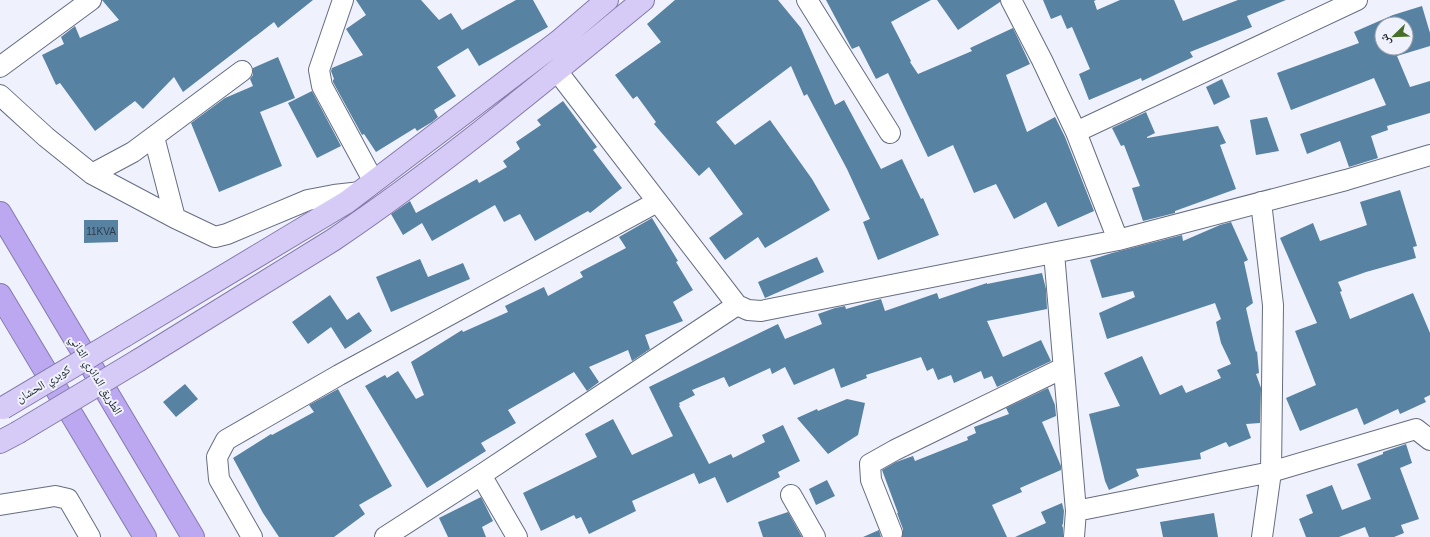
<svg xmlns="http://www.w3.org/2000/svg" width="1430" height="537" font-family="Arial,'Noto Naskh Arabic',sans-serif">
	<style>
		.building { fill: #5782a2; fill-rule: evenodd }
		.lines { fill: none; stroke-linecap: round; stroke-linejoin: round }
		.minor-casing { stroke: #656d81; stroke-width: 22 }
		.major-casing { stroke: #857aac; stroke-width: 24 }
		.highway-casing { stroke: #857aac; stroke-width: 24 }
		.minor { stroke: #fff; stroke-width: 20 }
		.major { stroke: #d6cbf6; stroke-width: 22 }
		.highway { stroke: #bba8f0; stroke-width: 22 }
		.major-bridge-casing { stroke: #857aac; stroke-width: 24; stroke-linecap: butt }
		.major-bridge { stroke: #d6cbf6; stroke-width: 22 }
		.labels { text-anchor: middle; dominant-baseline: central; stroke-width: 4; stroke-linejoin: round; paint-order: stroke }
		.number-label { font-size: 10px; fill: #2f3d4b }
		.street-label { font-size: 12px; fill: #22262e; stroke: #eff2fc }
	</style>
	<rect width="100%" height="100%" fill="#eff2fc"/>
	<path class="building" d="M102,0H313L278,28L274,22L183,92L174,77L143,109L135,101L95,131L60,83L56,85L42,55L64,44L61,37L75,26L80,38L119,20Z
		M356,0H421L439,20L451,13L462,30L516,0H533L548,27L479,66L468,48L437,67L456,96L434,110L438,117L432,122L417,131L415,128L376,152L364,134L362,135L333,82V80L334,79L331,71L332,68L363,55L346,29L366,15Z
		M675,0H778L801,28L835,105L844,100L881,169L902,159L921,199L923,198L939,235L878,260L863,222L870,219L847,169L807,94L804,96L791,66L716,122L735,145L770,120L812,179L830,210L765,248L758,237L725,260L709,238L743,214L709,167L699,176L654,124L656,122L637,96L633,99L615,75L661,42L647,24Z
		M826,0H931L891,22L911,61L910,62L918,74L972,51L970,48L1013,28L1030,64L1006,75L1027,132L1055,117L1065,137L1094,211L1058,227L1046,202L1014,219L996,184L974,193L953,145L928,157L888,73L876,79L859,46L852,49Z
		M937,0H1000V2L958,30Z
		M1043,0H1096L1094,1L1097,10L1120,0H1174L1183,21L1238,0H1286L1247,16L1252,27L1190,52L1193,57L1142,81L1141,78L1089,100L1079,74L1090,69L1072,27L1067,29L1061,15L1051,19Z
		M1422,6L1430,33V46L1397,56L1410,87L1430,81V113L1387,126L1388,130L1371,136L1378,158L1349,167L1340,141L1307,154L1300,134L1386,105L1374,78L1291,110L1277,73L1359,43L1354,32L1393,15ZM1382,24H1406V48H1382Z
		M278,57L295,98L260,112L282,166L219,192L191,123L225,98L253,86L250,79L253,75V68Z
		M1222,79L1230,97L1214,105L1206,87Z
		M312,91L341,146L317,158L288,103Z
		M563,101L597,147L593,150L622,188L590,213L588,211L535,241L520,214L504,222L495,205L432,241L422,223L403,235L391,214L410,201L416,213L477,179L479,183L507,167L503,161L520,149L516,142L541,125L537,120Z
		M1146,112L1155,133L1147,137V138L1218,126L1226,143L1220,145L1236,189L1175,211V213L1143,221L1132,188L1140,186L1124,145L1121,146L1112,128Z
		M1267,117L1279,151L1256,155L1250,120Z
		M1400,190L1417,246L1413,247L1416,258L1366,272L1338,282L1342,291L1340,292L1350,319L1413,293L1430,333V395L1424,398L1426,402L1400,414L1398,409L1364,425L1357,408L1300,431L1286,398L1316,385L1295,331L1317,323L1280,238L1313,223L1320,241L1367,225L1360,202Z
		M652,218L678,261L676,262L693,290L673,302L683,321L645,335L650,349L632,361L628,350L589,367L599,382L587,391L574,372L508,410L516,423L481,443L486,451L427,488L365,386L385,375L387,378L398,371L416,399L424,395L411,362L462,330L463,332L508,312L505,306L544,287L548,296L583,277L580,272L626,248L619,237Z
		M84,220H118V242L84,243Z
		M1231,222L1248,260L1244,262L1253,303L1246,308L1256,352L1257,351L1259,373L1256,374L1261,388L1260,423L1246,424L1251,438L1229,447L1226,442L1200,453L1201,459L1136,469L1139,476L1109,490L1105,481L1089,414L1120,406L1104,373L1142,356L1160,395L1182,385L1186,393L1221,378L1217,370L1231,364L1221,343L1216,322L1221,319L1215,303L1107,339L1099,313L1135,297L1133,291L1102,298L1090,260L1112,253L1182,235L1183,241L1220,225Z
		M817,257L824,272L765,298L758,282Z
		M420,259L428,277L463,263L470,279L391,312L376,277Z
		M1042,273L1046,289L1047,309L987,321L1003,357L1041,340L1051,361L997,387L992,376L984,379L981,371L954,383L951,375L938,380L933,368L927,371L921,357L866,375L867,378L841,388L834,368L794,385L785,367L772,374L770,368L729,387L724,377L692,390L695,395L679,403L680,405L679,406L709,464L731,454L733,458L765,442L762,435L783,425L800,461L778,472L780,477L727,503L715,477L699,484L694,473L632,501L636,511L589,534L581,517L576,519L574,515L541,531L523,493L597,457L585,434L613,419L632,455L673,436L649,387L778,324L785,339L822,324L818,314L835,308L845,306L846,309L881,299L885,311L937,293L939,299L987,283V284Z
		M330,295L347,320L359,312L372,331L345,349L331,327L308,344L292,322Z
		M185,384L198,399L176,417L163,402Z
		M1048,388L1055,405L1056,416L1042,422L1061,466V470L1020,488L1022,492L992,505L1007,537H902L903,529L897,513H898L882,470L896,462L913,456L915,461L968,440L967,437L976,433L974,427L1009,414L1006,408Z
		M338,389L392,486L359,505L365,514L334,537H279L263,513L233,458L271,434L272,435L314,412L309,405Z
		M847,399L865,403L858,435L828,454L797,418L817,409L818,411Z
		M1406,444L1412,463L1400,468L1419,519L1401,525L1404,533L1394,537H1369L1365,527L1339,537H1306L1299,519L1313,513L1306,495L1332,485L1342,510L1371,499L1357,464L1383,454V452Z
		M827,480L835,496L816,505L809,489Z
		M481,497L493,521L482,527L486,537H448L439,518Z
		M1062,503L1064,511L1063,524L1062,525L1063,528V537H1015L1046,523L1041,512Z
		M788,512L802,537H763L758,522Z
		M1214,513L1218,537H1163L1160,522Z
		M879,530L881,537H863Z"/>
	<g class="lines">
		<defs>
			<path id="minor" d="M343,0L319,70L322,86L374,182
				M807,0L890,133
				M0,67L91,0
				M557,71L737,305L748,310L761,311L1118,240L1076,132L1042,60L1011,0
				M0,95L46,137L92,174L175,218L215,237L227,234L308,200L334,195L361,192
				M1076,132L1357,0
				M154,137L175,218
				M92,174L133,152L242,71
				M1261,202L1273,305L1271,472L1262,537
				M1118,240L1346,180L1430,155
				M1054,253L1076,511L1074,537
				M481,475L517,537
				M791,495L815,537
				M0,505L55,496L68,499L90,537
				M1076,511L1271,472L1416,429L1430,440
				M892,533L871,480L870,464L895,450L1063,368
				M252,537L219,479L217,457L226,440L339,375L657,202
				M385,537L481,475L737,305"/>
			<path id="major" d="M124,336L347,202L559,41L607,0
				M139,360L333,240C441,167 542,83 643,0
				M0,442L17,433"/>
			<path id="highway" d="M0,213L193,537
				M0,295L145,537"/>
		</defs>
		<use href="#minor" class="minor-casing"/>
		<use href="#major" class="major-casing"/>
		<use href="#highway" class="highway-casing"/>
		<use href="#minor" class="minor"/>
		<use href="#major" class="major"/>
		<use href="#highway" class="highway"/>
		<defs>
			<path id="major-bridge" d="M3,408L124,336
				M17,433L139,360"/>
		</defs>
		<use href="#major-bridge" class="major-bridge-casing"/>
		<use href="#major-bridge" class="major-bridge"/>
	</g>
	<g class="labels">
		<g class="number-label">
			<text x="101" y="231">11KVA</text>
		</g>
		<g class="street-label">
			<text transform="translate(96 375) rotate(59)">الطريق الدائري الثاني</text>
			<text transform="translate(43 384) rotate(-31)">كوبري الحشان</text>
		</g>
	</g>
	<g transform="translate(1394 36) rotate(247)"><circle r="19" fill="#eff2fc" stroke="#9da0aa"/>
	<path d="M0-3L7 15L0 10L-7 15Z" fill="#476e29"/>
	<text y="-6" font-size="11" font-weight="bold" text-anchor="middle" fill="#22262e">ش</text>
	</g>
</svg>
